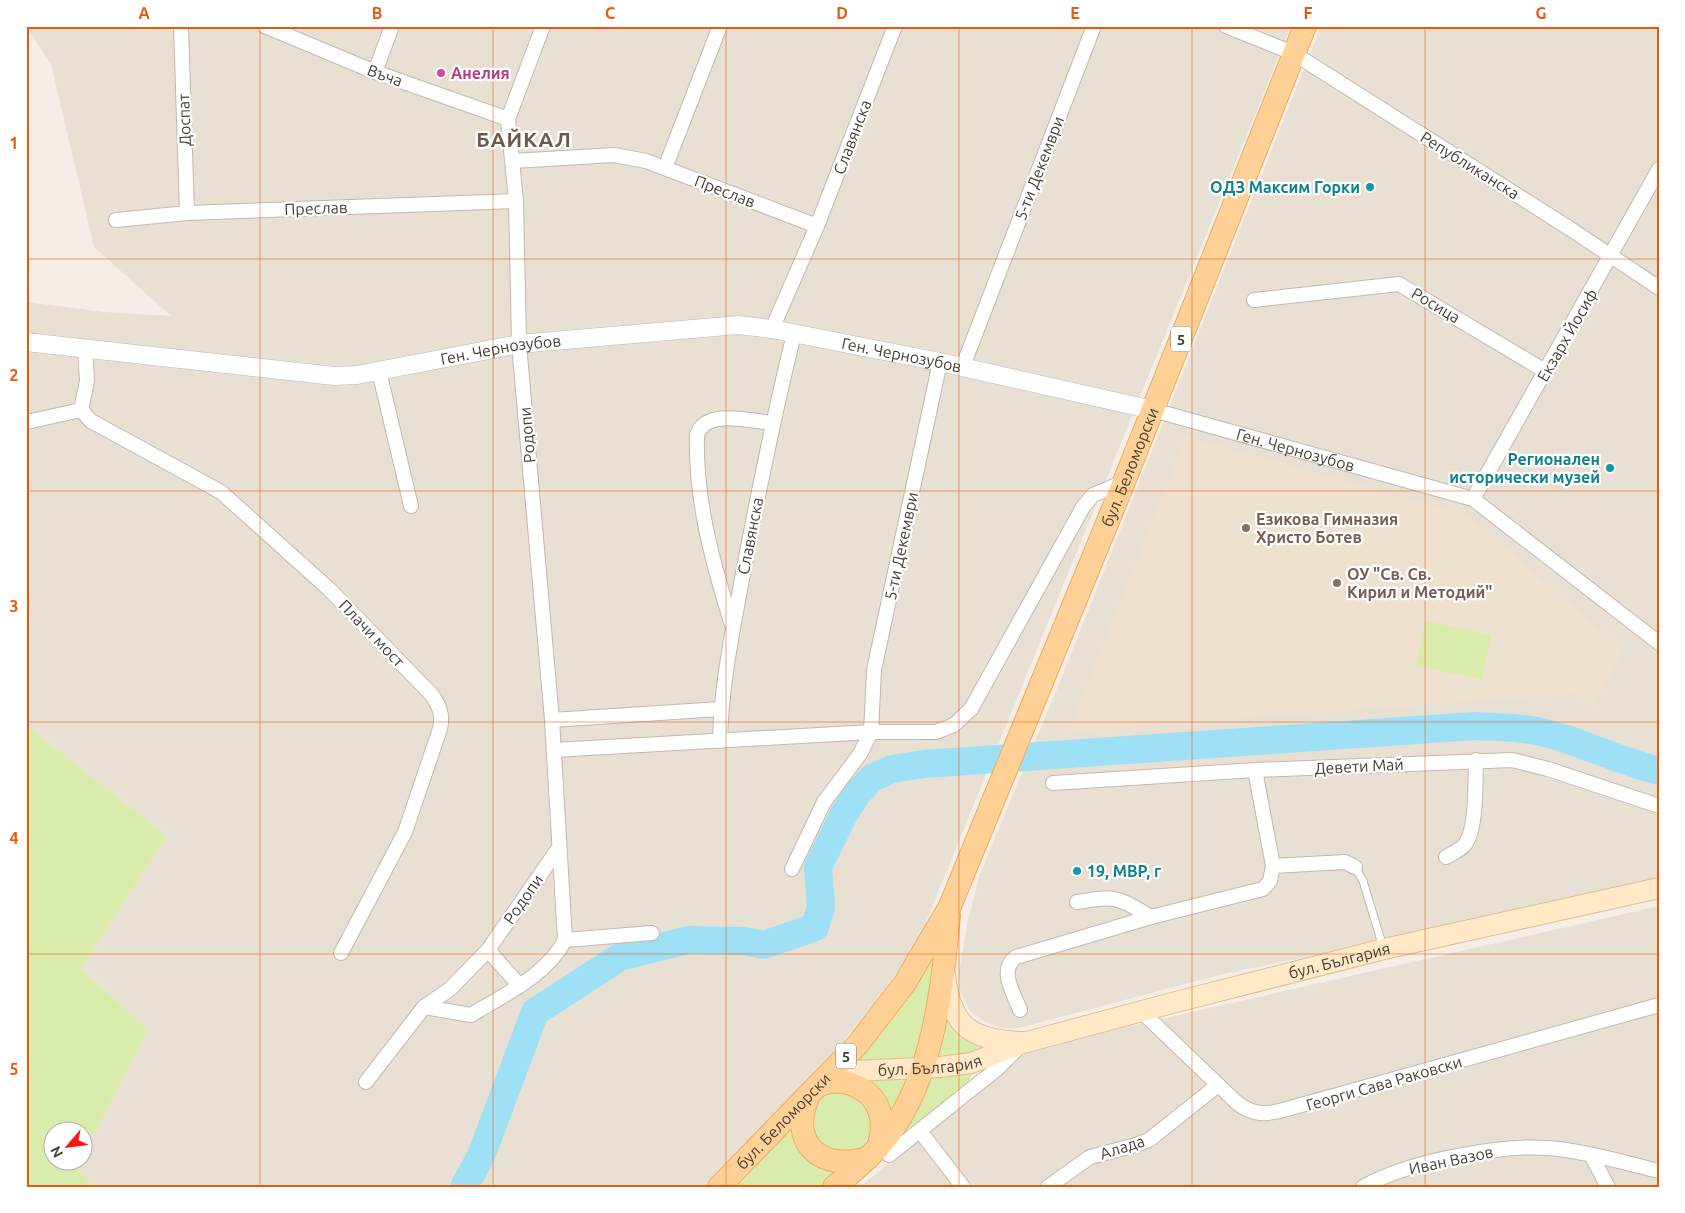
<svg xmlns="http://www.w3.org/2000/svg" width="1685" height="1213" font-family="Ubuntu,sans-serif">
	<style>
		.residential { fill: #e9e0d4 }
		.education { fill: #efe1d0 }
		.green { fill: #d9ecac }
		.lines { fill: none; stroke-linecap: round; stroke-linejoin: round }
		.river { stroke: #9ee0f6; stroke-width: 28 }
		.service-casing { stroke: #c4b8ac; stroke-width: 9 }
		.minor-casing { stroke: #c4b8ac; stroke-width: 16 }
		.tertiary-casing { stroke: #c4b8ac; stroke-width: 19 }
		.secondary-casing { stroke: #dcbe95; stroke-width: 22 }
		.primary-casing { stroke: #eeac5c; stroke-width: 24 }
		.service { stroke: #fff; stroke-width: 7 }
		.minor { stroke: #fff; stroke-width: 14 }
		.tertiary { stroke: #fff; stroke-width: 18 }
		.secondary { stroke: #ffe9c7; stroke-width: 20 }
		.primary { stroke: #ffd196; stroke-width: 22 }
		.grid { fill: none; stroke: #e8590c; stroke-width: 1; stroke-opacity: 0.55 }
		.hotel-dot { fill: #d1479c; stroke: #fff; stroke-width: 2 }
		.culture-dot { fill: #0f9aa8; stroke: #fff; stroke-width: 2 }
		.education-dot { fill: #8d6e63; stroke: #fff; stroke-width: 2 }
		.labels { text-anchor: middle; dominant-baseline: central; stroke-width: 4.5; stroke-linejoin: round; paint-order: stroke }
		.shield { fill: #fff; stroke: #807872; stroke-width: 1 }
		.shield-label { font-size: 15px; font-weight: bold; fill: #493e35 }
		.hotel-label { font-size: 16px; font-weight: bold; fill: #b23c85; stroke: #fff; text-anchor: start }
		.street-label { font-size: 16px; fill: #493e35; stroke: #fff }
		.culture-label { font-size: 16px; font-weight: bold; fill: #0d838f; stroke: #fff; text-anchor: end }
		.education-label { font-size: 16px; font-weight: bold; fill: #785e54; stroke: #fff; text-anchor: start }
		.district-label { font-size: 21px; font-weight: bold; letter-spacing: 1px; fill: #6c5a4b; stroke: #fff }
		.neatline { fill: none; stroke: #e8590c; stroke-width: 2 }
		.grid-label { font-size: 16px; text-anchor: middle; font-weight: bold; fill: #e8590c }
	</style>
	<rect width="100%" height="100%" fill="#f5eee7"/>
	<path class="residential" d="M26,26H1291L917,944L877,1000L822,1066L703,1187H92L77,1165L80,1161L82,1160L83,1155L148,1030L81,968L167,836L26,725V302L104,312L171,316L94,247L51,64Z
		M1321,26H1659V887L1223,974L1019,1028H1000L982,1020L969,1010L960,991L959,972L968,920L980,874L1063,674Z
		M1659,906V1187H860L1025,1050Z"/>
	<path class="education" d="M1186,437L1467,515L1624,651L1593,705L1574,694L1069,731Z"/>
	<path class="green" d="M1426,621L1491,635L1482,680L1416,665Z
		M26,725L167,836L81,968L148,1030L83,1155L82,1130H52V1160L80,1161L77,1165L92,1187H26Z
		M932,959L937,961L917,1061L852,1063Z
		M945,1014L986,1047L985,1052L936,1062Z
		M972,1070C974,1090 922,1119 906,1130L927,1089L931,1073Z
		M912,1073L888,1117L863,1081Z
		M834,1090L856,1093L873,1119C870,1135 864,1156 843,1155C834,1155 822,1146 814,1142L809,1111L823,1094Z
		M794,1124L841,1171L819,1187H732Z"/>
	<g class="lines">
		<path class="river" d="M464,1187L481,1156L535,1012L620,957L688,940L744,941L764,945L815,927L821,907L818,867L844,814L857,794L872,778L892,769L924,764L1474,726C1493,727 1512,727 1531,730C1575,738 1615,760 1659,771"/>
		<defs>
			<path id="service" d="M1355,867L1363,881L1383,947"/>
			<g id="minor">
				<path d="M181,26L187,213"/>
				<path d="M265,26L375,72L508,119"/>
				<path d="M543,26L508,119L516,201L519,344L552,720L565,940L652,933"/>
				<path d="M1226,26L1293,53L1569,228L1659,288"/>
				<path d="M375,72L392,26"/>
				<path d="M513,161L614,155L646,161L817,226"/>
				<path d="M665,168L720,26"/>
				<path d="M116,220L187,213L516,201"/>
				<path d="M1254,300L1399,284L1545,371"/>
				<path d="M772,329L817,226L895,26"/>
				<path d="M963,366L1094,26"/>
				<path d="M379,371L411,506"/>
				<path d="M81,410L91,421L221,492L329,589L432,695C440,707 443,715 440,729L405,832L341,953"/>
				<path id="s1" d="M1153,410L1473,499L1659,643"/>
				<path d="M31,421L81,410L87,381L85,350"/>
				<path d="M1473,499L1659,169"/>
				<path d="M732,625C713,564 695,500 697,435C705,408 751,421 772,423"/>
				<path d="M552,720L720,709"/>
				<path d="M720,741C721,683 734,625 744,568C759,489 775,411 794,334"/>
				<path d="M554,750L871,732H936L954,725L971,709L1083,507L1093,495L1124,482"/>
				<path d="M1053,783L1255,770L1512,760L1548,769L1659,806"/>
				<path d="M1446,857C1453,853 1461,850 1466,843C1477,826 1475,781 1476,760"/>
				<path d="M1273,866L1345,862L1355,867"/>
				<path d="M792,869L824,802L860,754L871,732L874,670L940,362"/>
				<path d="M1077,902C1117,895 1117,897 1151,917"/>
				<path d="M488,950L519,985"/>
				<path d="M424,1007L471,1015C504,995 547,975 565,940"/>
				<path d="M1020,1010C1014,994 998,970 1016,957L1151,917L1263,889L1270,881L1273,866L1255,770"/>
				<path d="M1142,1012L1236,1102C1253,1116 1267,1115 1287,1109L1659,1005"/>
				<path d="M366,1082L424,1007L450,989L488,950L558,849"/>
				<path d="M920,1131L963,1187"/>
				<path d="M889,1155L998,1068L1019,1047"/>
				<path d="M1591,1155L1608,1187"/>
				<path d="M1048,1187L1090,1157L1132,1146L1149,1140L1218,1085"/>
				<path d="M1363,1187C1409,1161 1507,1142 1559,1149C1592,1153 1626,1163 1659,1171"/>
			</g>
			<g id="tertiary">
				<path id="s2" d="M26,342L334,376L357,375L519,344L738,325L772,329L940,362L1153,410"/>
			</g>
			<g id="secondary">
				<path d="M945,975C951,1027 971,1040 1021,1042"/>
				<path id="s3" d="M832,1072L941,1067L971,1063L1023,1043L1172,1003L1384,949L1659,888"/>
			</g>
			<g id="primary">
				<path d="M819,1085C843,1075 873,1088 880,1113C884,1125 881,1136 878,1148"/>
				<path d="M808,1097C788,1144 822,1172 868,1158"/>
				<path id="s4" d="M719,1187L858,1044L905,983L950,906L1124,482L1305,26"/>
				<path d="M834,1187C853,1172 872,1156 887,1137C934,1076 942,989 949,915"/>
			</g>
		</defs>
		<use href="#service" class="service-casing"/>
		<use href="#minor" class="minor-casing"/>
		<use href="#tertiary" class="tertiary-casing"/>
		<use href="#secondary" class="secondary-casing"/>
		<use href="#primary" class="primary-casing"/>
		<use href="#service" class="service"/>
		<use href="#minor" class="minor"/>
		<use href="#tertiary" class="tertiary"/>
		<use href="#secondary" class="secondary"/>
		<use href="#primary" class="primary"/>
	</g>
	<path class="grid" d="M260,26V1187M493,26V1187M726,26V1187M959,26V1187M1192,26V1187M1425,26V1187M26,259H1659M26,491H1659M26,722H1659M26,954H1659"/>
	<circle class="hotel-dot" cx="441" cy="73" r="5"/>
	<g class="culture-dot">
		<circle cx="1370" cy="187" r="5"/>
		<circle cx="1610" cy="468" r="5"/>
		<circle cx="1077" cy="871" r="5"/>
	</g>
	<g class="education-dot">
		<circle cx="1246" cy="528" r="5"/>
		<circle cx="1337" cy="583" r="5"/>
	</g>
	<g class="labels">
		<g class="shield">
			<rect x="1171" y="326.5" width="20" height="25" rx="4"/>
			<rect x="836" y="1043.5" width="20" height="25" rx="4"/>
		</g>
		<g class="shield-label">
			<text x="1181" y="339">5</text>
			<text x="846" y="1056">5</text>
		</g>
		<g class="hotel-label">
			<text x="451" y="73">Анелия</text>
		</g>
		<g class="street-label">
			<text transform="translate(385 75) rotate(20)">Въча</text>
			<text transform="translate(184 120) rotate(-92)">Доспат</text>
			<text transform="translate(852 137) rotate(-69)">Славянска</text>
			<text transform="translate(1470 165) rotate(32)">Републиканска</text>
			<text transform="translate(1039 168) rotate(-69)">5-ти Декември</text>
			<text transform="translate(725 191) rotate(21)">Преслав</text>
			<text transform="translate(316 208) rotate(-2)">Преслав</text>
			<text transform="translate(1436 305) rotate(31)">Росица</text>
			<text transform="translate(1567 335) rotate(-60)">Екзарх Йосиф</text>
			<text stroke="none"><textPath href="#s2" startOffset="479">Ген. Чернозубов</textPath></text>
			<text stroke="none"><textPath href="#s2" startOffset="884">Ген. Чернозубов</textPath></text>
			<text transform="translate(527 435) rotate(-95)">Родопи</text>
			<text stroke="none"><textPath href="#s1" startOffset="148">Ген. Чернозубов</textPath></text>
			<text stroke="none"><textPath href="#s4" startOffset="840">бул. Беломорски</textPath></text>
			<text transform="translate(750 536) rotate(-79)">Славянска</text>
			<text transform="translate(901 546) rotate(-78)">5-ти Декември</text>
			<text transform="translate(372 633) rotate(46)">Плачи мост</text>
			<text transform="translate(1359 766) rotate(-3)">Девети Май</text>
			<text transform="translate(523 899) rotate(-55)">Родопи</text>
			<text stroke="none"><textPath href="#s3" startOffset="522">бул. България</textPath></text>
			<text stroke="none"><textPath href="#s3" startOffset="98">бул. България</textPath></text>
			<text transform="translate(1384 1083) rotate(-16)">Георги Сава Раковски</text>
			<text stroke="none"><textPath href="#s4" startOffset="92">бул. Беломорски</textPath></text>
			<text transform="translate(1122 1147) rotate(-18)">Алада</text>
			<text transform="translate(1451 1160) rotate(-12)">Иван Вазов</text>
		</g>
		<g class="culture-label">
			<text x="1360" y="187">ОДЗ Максим Горки</text>
			<text x="1600" y="459">Регионален<tspan x="1600" dy="18">исторически музей</tspan></text>
			<text x="1087" y="871" text-anchor="start">19, МВР, г</text>
		</g>
		<g class="education-label">
			<text x="1256" y="519">Езикова Гимназия<tspan x="1256" dy="18">Христо Ботев</tspan></text>
			<text x="1347" y="574">ОУ "Св. Св.<tspan x="1347" dy="18">Кирил и Методий"</tspan></text>
		</g>
		<g class="district-label">
			<text x="524" y="139">БАЙКАЛ</text>
		</g>
	</g>
	<rect width="1685" height="1213" fill="none" stroke="#ffffff" stroke-width="55"/>
	<g transform="translate(68 1146) rotate(242)"><circle r="24" fill="#ffffff" stroke="#b6b2ae"/>
	<path d="M0-4L9 19L0 12L-9 19Z" fill="#ff1414"/>
	<text y="-8" font-size="14" font-weight="bold" text-anchor="middle" fill="#493e35">N</text>
	</g>
	<rect x="28" y="28" width="1630" height="1158" class="neatline"/>
	<g class="grid-label">
		<text x="144" y="19">A</text>
		<text x="377" y="19">B</text>
		<text x="610" y="19">C</text>
		<text x="842" y="19">D</text>
		<text x="1075" y="19">E</text>
		<text x="1308" y="19">F</text>
		<text x="1541" y="19">G</text>
		<text x="14" y="149">1</text>
		<text x="14" y="381">2</text>
		<text x="14" y="612">3</text>
		<text x="14" y="844">4</text>
		<text x="14" y="1075">5</text>
	</g>
</svg>
